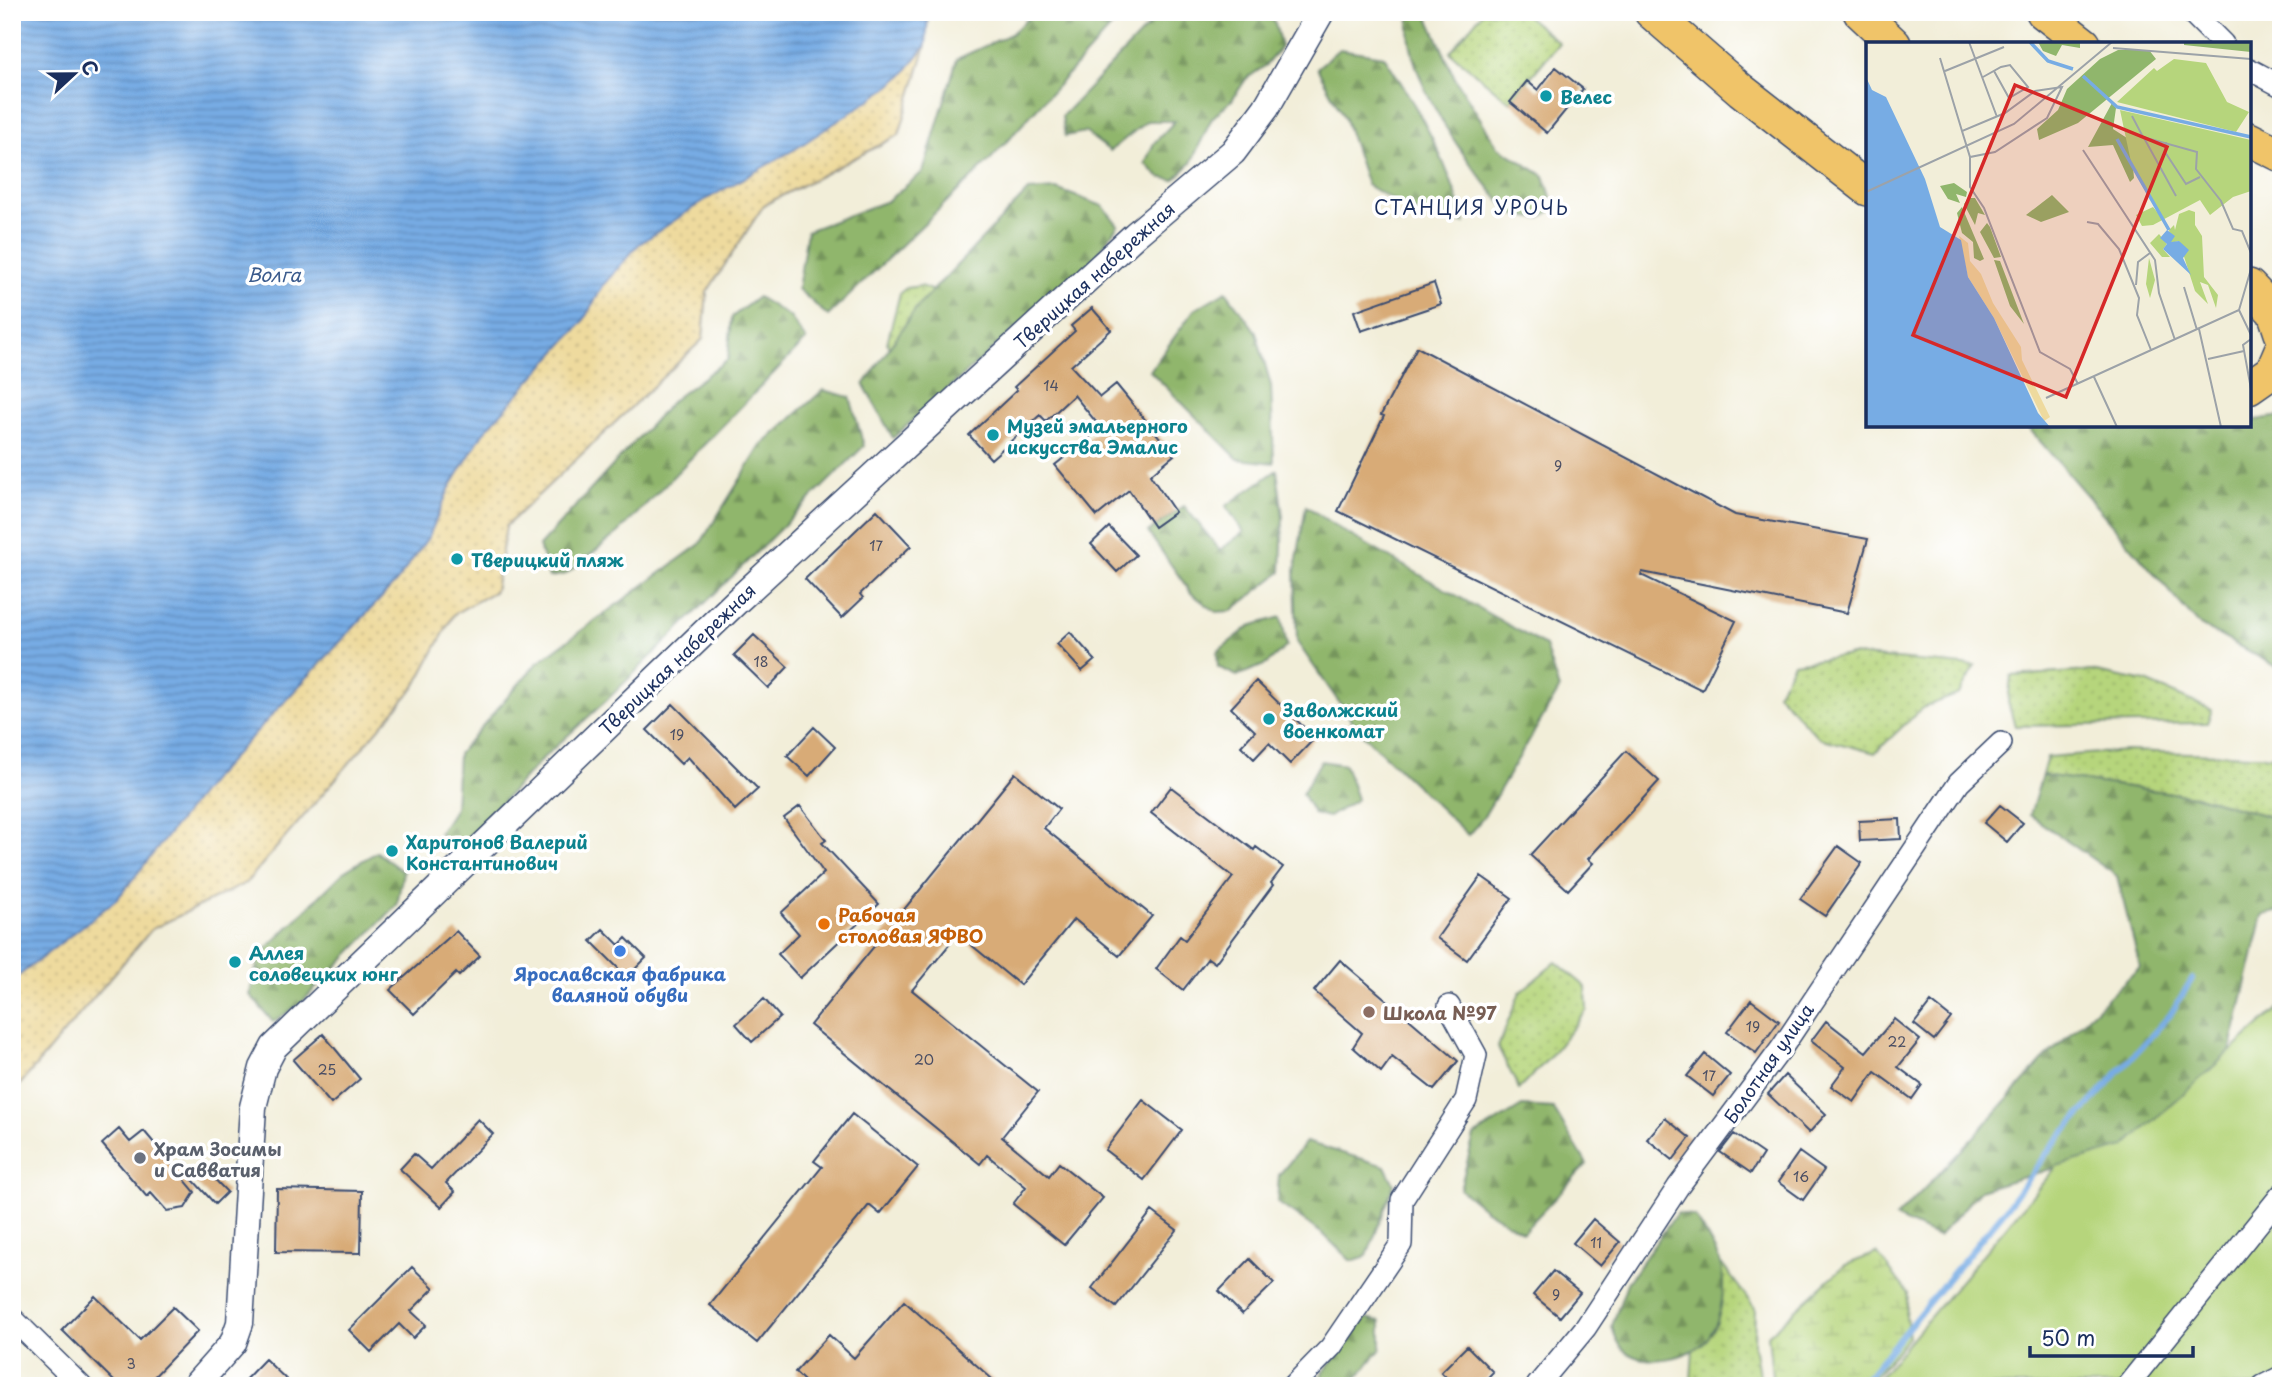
<svg xmlns="http://www.w3.org/2000/svg" width="2293" height="1398" font-family="'Playpen Sans',sans-serif">
	<style>
		.grass { fill: url(#grass-dots); stroke: #68826d; stroke-width: 2 }
		.forest { fill: url(#forest-firs); stroke: #567265; stroke-width: 2 }
		.wetland { fill: url(#wetland-marsh); stroke: #68826d; stroke-width: 2 }
		.sand { fill: url(#sand-dots); stroke: #84847e; stroke-width: 2 }
		.garden { fill: #b6d57c; stroke: #68826d; stroke-width: 2 }
		.water { fill: url(#water-rules); stroke: #496ea1; stroke-width: 2 }
		.lines { fill: none; stroke-linecap: round; stroke-linejoin: round }
		.stream { stroke: #77ace4; stroke-width: 6 }
		.building { fill: #d8ab77 }
		.minor-casing { stroke: #3b4c70; stroke-width: 24 }
		.tertiary-casing { stroke: #3b4c70; stroke-width: 29 }
		.primary-casing { stroke: #3b4c70; stroke-width: 36 }
		.minor { stroke: #fff; stroke-width: 21 }
		.tertiary { stroke: #fff; stroke-width: 26 }
		.primary { stroke: #f0c469; stroke-width: 33 }
		.culture-dot { fill: #0f9aa8; stroke: #fff; stroke-width: 2.5 }
		.food-dot { fill: #e8710a; stroke: #fff; stroke-width: 2.5 }
		.shop-dot { fill: #3f7fe0; stroke: #fff; stroke-width: 2.5 }
		.education-dot { fill: #8d6e63; stroke: #fff; stroke-width: 2.5 }
		.worship-dot { fill: #6b7280; stroke: #fff; stroke-width: 2.5 }
		.labels { text-anchor: middle; dominant-baseline: central; stroke-width: 7; stroke-linejoin: round; paint-order: stroke }
		.number-label { font-size: 14px; fill: #4a4e64 }
		.culture-label { font-size: 18px; font-weight: bold; fill: #0d838f; stroke: #fff; text-anchor: start }
		.street-label { font-size: 18px; fill: #1b2f5e; stroke: #fff }
		.food-label { font-size: 18px; font-weight: bold; fill: #c56008; stroke: #fff; text-anchor: start }
		.shop-label { font-size: 18px; font-weight: bold; fill: #366cbe; stroke: #fff }
		.education-label { font-size: 18px; font-weight: bold; fill: #785e54; stroke: #fff; text-anchor: start }
		.worship-label { font-size: 18px; font-weight: bold; fill: #5b616d; stroke: #fff; text-anchor: start }
		.neighbourhood-label { font-size: 19px; letter-spacing: 2px; fill: #1b2f5e; stroke: #fff }
		.water-label { font-size: 19px; font-style: italic; fill: #3b5b8d; stroke: #fff }
		.inset-river { fill: none; stroke: #77ace4; stroke-width: 3.5 }
		.inset-road { fill: none; stroke: #9ca2a8; stroke-width: 2 }
		.view { fill: #d62828; fill-opacity: 0.15; stroke: #d62828; stroke-width: 3.5 }
		.inset-edge { fill: none; stroke: #1b2f5e; stroke-width: 3.5 }
	</style>
	<defs>
		<pattern id="grass-dots" width="8" height="8" patternUnits="userSpaceOnUse" patternTransform="scale(1.75)"><rect width="8" height="8" fill="#b6d57c"/><path d="M2 2h.1M6 6h.1" fill="none" stroke="#9cb76e" stroke-width="1.8" stroke-linecap="round"/></pattern>
		<pattern id="forest-firs" width="22" height="20" patternUnits="userSpaceOnUse" patternTransform="scale(1.75)"><rect width="22" height="20" fill="#90b66c"/><path d="M5 1l3.5 6h-7zM16 11l3.5 6h-7z" fill="#75945c"/></pattern>
		<pattern id="wetland-marsh" width="20" height="14" patternUnits="userSpaceOnUse" patternTransform="scale(1.75)"><rect width="20" height="14" fill="#b6d57c"/><path d="M1 5h8M5 5V1M11 12h8M15 12V8" fill="none" stroke="#9cb76e"/></pattern>
		<pattern id="sand-dots" width="8" height="8" patternUnits="userSpaceOnUse" patternTransform="scale(1.75)"><rect width="8" height="8" fill="#eeda9e"/><path d="M2 2h.1M6 6h.1" fill="none" stroke="#ccbb8a" stroke-width="1.8" stroke-linecap="round"/></pattern>
		<pattern id="water-rules" width="6" height="5" patternUnits="userSpaceOnUse" patternTransform="scale(1.75)"><rect width="6" height="5" fill="#77ace4"/><path d="M0 2.5h6" fill="none" stroke="#618cbc"/></pattern>
	</defs>
	<rect width="100%" height="100%" fill="#fff"/>
	<filter id="ink" filterUnits="userSpaceOnUse"><feTurbulence type="fractalNoise" baseFrequency=".0143" numOctaves="2"/><feDisplacementMap in="SourceGraphic" scale="14" xChannelSelector="R" yChannelSelector="G"/><feConvolveMatrix kernelMatrix="1 2 1 2 8 2 1 2 1" color-interpolation-filters="sRGB"/></filter>
	<filter id="wash" filterUnits="userSpaceOnUse"><feTurbulence type="fractalNoise" baseFrequency=".00686" numOctaves="4" result="noise"/><feDisplacementMap in="SourceGraphic" scale="28" xChannelSelector="R" yChannelSelector="G"/><feGaussianBlur stdDeviation="1.57" result="paint"/><feColorMatrix in="noise" values="0 0 0 0 0 0 0 0 0 0 0 0 0 0 0 0 0 1.4 0 .05"/><feComposite in="paint" operator="in"/></filter>
	<g filter="url(#wash)">
		<rect width="100%" height="100%" fill="#f2eed9"/>
		<path class="grass" d="M1483,12H1522L1559,43L1510,102L1450,52Z
			M921,286L935,292L889,348L887,343L900,293L906,288Z
			M1851,655L1975,666L1959,694L1922,708L1875,753L1819,738L1777,693L1794,663Z
			M2091,671L2146,682L2212,710L2207,723L2015,726L2008,703L2011,676Z
			M2127,751L2281,756V820L2201,797L2042,775L2047,757Z
			M1556,962L1586,987L1587,1010L1548,1059L1519,1089L1498,1047L1520,992Z
			M1720,1262L1755,1308L1754,1345L1761,1386H1694L1691,1381L1693,1349C1723,1326 1724,1297 1720,1262Z"/>
		<path class="forest" d="M1035,12H1125L987,163L828,316L798,289L807,231L887,201L923,172L957,59L1011,34Z
			M1162,12H1266L1275,23L1281,47L1266,65L1246,79L1232,100L1212,118L1191,163L1174,180L1159,177L1145,163L1154,143L1175,121H1147L1110,151L1085,132L1065,136L1062,116Z
			M1410,12H1423L1427,15L1455,78L1498,147L1544,176L1555,208L1539,219L1511,214C1471,168 1399,76 1410,12Z
			M1339,49L1384,56C1419,109 1448,162 1465,223C1428,221 1398,204 1367,185L1345,119L1317,68Z
			M1056,189L1103,206L1118,225L1095,258L893,438L864,385L917,307L1028,191Z
			M1226,291L1256,332L1271,386L1274,463L1238,459L1150,371L1194,310Z
			M758,297L790,317L806,340L619,532L566,574L549,577L539,546L673,400L728,359L732,317Z
			M823,390L850,397L864,446L607,700L543,758L503,801L463,850L439,833L455,808L458,754L537,663L700,544L761,446Z
			M2281,416V669L2198,624L2026,425H2249V421Z
			M1277,470L1283,517L1281,572L1231,611L1216,612L1191,593L1148,532L1184,506L1220,550L1244,532L1226,506Z
			M1306,506L1343,531L1545,646L1559,690L1483,818L1468,835L1359,731L1297,642L1295,571Z
			M1281,617L1287,646L1267,664L1237,676L1218,667L1217,652L1250,626Z
			M1321,761L1345,765L1357,799L1329,817L1314,814L1302,794Z
			M2042,775L2201,797L2281,820V911L2263,915L2230,1052L2124,1147L1980,1190L1938,1237L1896,1218L1973,1138L2042,1061L2140,967L2117,876L2030,815Z
			M377,852L403,872L397,905L299,1005L273,1022L250,995L259,956L345,871Z
			M1522,1106L1553,1108L1587,1164L1523,1232L1486,1210L1460,1189L1474,1136Z
			M1306,1142L1385,1166L1394,1184L1367,1256L1351,1261L1324,1235L1277,1202L1279,1175Z
			M1677,1213L1695,1217C1704,1231 1713,1244 1719,1260C1727,1282 1723,1318 1708,1338C1692,1359 1644,1368 1624,1350C1618,1344 1614,1334 1612,1326L1627,1283Z
			M1366,1318L1381,1321V1349L1350,1386H1313Z"/>
		<path class="wetland" d="M1877,1253L1908,1293L1906,1317L1909,1337L1866,1386H1773L1768,1335L1845,1265Z"/>
		<path class="sand" d="M926,45L899,135L764,205L707,292L703,339L506,526L495,591L454,614L415,687L246,883L152,929L12,1094V981L117,899L214,777L397,581L429,536L449,489L483,433L582,323L604,284L638,245L702,201L797,148L903,75Z"/>
		<path class="garden" d="M2281,1006V1386H1872L2057,1166L2124,1147Z"/>
		<path class="water" d="M12,12H928L926,45L903,75L886,89L797,148L702,202L638,245L604,284L582,323L483,433L449,489L429,536L397,581L214,777L117,899L12,981Z"/>
		<g class="lines">
			<path class="stream" d="M1860,1386L2005,1210L2052,1146L2170,1015L2192,979"/>
		</g>
		<g id="blocks">
			<path class="building" d="M1556,67L1583,89L1547,133L1510,102L1527,81L1538,90Z
				M1434,283L1441,304L1361,331L1354,311Z
				M1092,308L1111,330L1071,366L1100,397L1116,384L1174,455L1150,475L1175,512L1154,527L1129,490L1097,516L1055,465L1101,428L1074,395L1046,421L1040,415L991,459L969,435L1017,390L1014,387L1075,331L1071,326Z
				M1417,347L1735,515L1868,539L1847,613L1642,572L1641,575L1736,621L1702,690L1338,511L1384,416L1381,415Z
				M877,510L911,546L860,594L863,598L842,618L805,579Z
				M1109,527L1136,555L1117,572L1091,544Z
				M1070,632L1095,660L1082,671L1057,644Z
				M754,635L788,667L768,688L734,655Z
				M1256,681L1315,738L1290,764L1269,743L1254,759L1241,746L1255,731L1231,708Z
				M673,704L758,789L735,810L688,757L681,764L647,730Z
				M814,727L835,747L809,776L787,756Z
				M1626,751L1659,781L1588,859L1593,863L1568,890L1530,855Z
				M1015,773L1059,809L1044,828L1152,916L1119,956L1074,919L1020,985L958,934L912,990L1038,1092L1002,1137L1049,1176L1059,1163L1103,1198L1064,1245L1013,1204L1026,1187L987,1155L980,1164L810,1025Z
				M1171,787L1254,850L1256,847L1283,867L1271,883L1273,885L1215,963L1208,958L1183,990L1156,969L1180,936L1185,940L1233,877L1151,813Z
				M2000,805L2023,823L2007,842L1984,823Z
				M800,806L826,840L822,843L879,904L800,978L778,954L799,934L781,913L824,873L784,818Z
				M1900,819L1901,839L1860,841L1859,821Z
				M1838,846L1862,863L1825,916L1800,899Z
				M1481,876L1512,898L1467,960L1437,938Z
				M603,929L619,945L626,938L646,958L627,977L591,941Z
				M456,931L480,956L459,976L456,973L414,1014L390,990Z
				M1340,960L1458,1061L1434,1090L1392,1057L1381,1072L1353,1047L1362,1033L1314,991Z
				M764,999L780,1017L752,1042L736,1024Z
				M1751,1000L1779,1021L1756,1053L1727,1032Z
				M1931,1002L1951,1018L1934,1040L1914,1024Z
				M1894,1019L1920,1040L1898,1067L1922,1085L1912,1099L1875,1072L1854,1102L1831,1086L1845,1067L1811,1041L1826,1021L1866,1052Z
				M323,1034L360,1079L331,1104L293,1060Z
				M1705,1054L1730,1075L1713,1096L1687,1076Z
				M1785,1075L1826,1114L1809,1133L1768,1094Z
				M1143,1100L1182,1130L1144,1180L1105,1150Z
				M852,1114L918,1167L880,1214L869,1205L757,1343L710,1305L822,1167L814,1161Z
				M1665,1118L1690,1138L1673,1160L1647,1139Z
				M478,1119L493,1134L446,1183L455,1192L441,1207L400,1169L414,1154L431,1169Z
				M119,1129L130,1142L144,1131L195,1192L185,1208L167,1211L151,1193L147,1197L102,1144Z
				M1734,1134L1763,1154L1751,1173L1720,1152Z
				M1799,1152L1824,1170L1803,1200L1778,1182Z
				M205,1169L227,1192L215,1204L193,1180Z
				M277,1189L362,1191L361,1253L276,1252Z
				M1152,1211L1177,1230L1116,1307L1092,1288Z
				M1593,1219L1620,1242L1600,1266L1573,1243Z
				M1250,1259L1274,1283L1242,1314L1219,1291Z
				M412,1267L434,1288L411,1311L426,1325L413,1338L399,1324L371,1352L349,1330Z
				M1553,1271L1580,1293L1560,1317L1533,1295Z
				M95,1296L140,1340L173,1307L198,1331L145,1386H119L62,1330Z
				M904,1301L1000,1386H809L795,1372L829,1335L854,1358Z
				M1467,1346L1493,1372L1480,1386H1455L1441,1372Z
				M265,1359L293,1386H239Z"/>
		</g>
	</g>
	<g filter="url(#ink)">
		<use href="#blocks" fill-opacity="0" stroke="#3b4c70" stroke-width="2"/>
		<g class="lines">
			<defs>
				<path id="minor" d="M2191,12L2223,44
					M2249,69L2281,86
					M12,1318L81,1386
					M1293,1386L1331,1347L1401,1244L1402,1200L1466,1100L1476,1055L1449,1006
					M1537,1386L1586,1327L1678,1187L1781,1049L1959,783L2001,743
					M2127,1386L2281,1195
					M2263,1386L2281,1377"/>
				<path id="tertiary" d="M195,1386L233,1343L240,1323L253,1107L263,1068L274,1047L738,600L1135,235L1233,152L1266,108L1321,12"/>
				<path id="primary" d="M1651,12L1741,90L1868,189
					M1860,12L1894,44
					M2043,12L2084,44
					M2249,139L2281,155
					M2249,286L2274,312L2281,333
					M2249,387L2272,371L2281,350"/>
			</defs>
			<use href="#minor" class="minor-casing"/>
			<use href="#tertiary" class="tertiary-casing"/>
			<use href="#primary" class="primary-casing"/>
			<use href="#minor" class="minor"/>
			<use href="#tertiary" class="tertiary"/>
			<use href="#primary" class="primary"/>
		</g>
	</g>
	<g class="culture-dot">
		<circle cx="1546" cy="96" r="7"/>
		<circle cx="993" cy="435" r="7"/>
		<circle cx="457" cy="559" r="7"/>
		<circle cx="1269" cy="719" r="7"/>
		<circle cx="392" cy="851" r="7"/>
		<circle cx="235" cy="962" r="7"/>
	</g>
	<circle class="food-dot" cx="824" cy="924" r="7"/>
	<circle class="shop-dot" cx="620" cy="951" r="7"/>
	<circle class="education-dot" cx="1369" cy="1012" r="7"/>
	<circle class="worship-dot" cx="140" cy="1158" r="7"/>
	<g class="labels">
		<g class="number-label">
			<text x="1051" y="385">14</text>
			<text x="1558" y="465">9</text>
			<text x="876" y="545">17</text>
			<text x="761" y="661">18</text>
			<text x="677" y="734">19</text>
			<text x="1753" y="1026">19</text>
			<text x="1897" y="1041">22</text>
			<text x="924" y="1059">20</text>
			<text x="327" y="1069">25</text>
			<text x="1709" y="1075">17</text>
			<text x="1801" y="1176">16</text>
			<text x="1596" y="1242">11</text>
			<text x="1556" y="1294">9</text>
			<text x="131" y="1363">3</text>
		</g>
		<g class="culture-label">
			<text x="1560" y="96">Велес</text>
			<text x="1007" y="425">Музей эмальерного<tspan x="1007" dy="21">искусства Эмалис</tspan></text>
			<text x="471" y="559">Тверицкий пляж</text>
			<text x="1283" y="709">Заволжский<tspan x="1283" dy="21">военкомат</tspan></text>
			<text x="406" y="841">Харитонов Валерий<tspan x="406" dy="21">Константинович</tspan></text>
			<text x="249" y="952">Аллея<tspan x="249" dy="21">соловецких юнг</tspan></text>
		</g>
		<g class="street-label">
			<text transform="translate(1094 275) rotate(-42)">Тверицкая набережная</text>
			<text transform="translate(677 659) rotate(-44)">Тверицкая набережная</text>
			<text transform="translate(1768 1063) rotate(-55)">Болотная улица</text>
		</g>
		<g class="food-label">
			<text x="838" y="914">Рабочая<tspan x="838" dy="21">столовая ЯФВО</tspan></text>
		</g>
		<g class="shop-label">
			<text x="620" y="973">Ярославская фабрика<tspan x="620" dy="21">валяной обуви</tspan></text>
		</g>
		<g class="education-label">
			<text x="1383" y="1012">Школа №97</text>
		</g>
		<g class="worship-label">
			<text x="154" y="1148">Храм Зосимы<tspan x="154" dy="21">и Савватия</tspan></text>
		</g>
		<g class="neighbourhood-label">
			<text x="1472" y="207">СТАНЦИЯ УРОЧЬ</text>
		</g>
		<g class="water-label">
			<text x="274" y="274">Волга</text>
		</g>
	</g>
	<g transform="translate(1866 42)">
		<rect width="385" height="385" fill="#f2eed9"/>
		<path d="M172,0H214V6L196,3L190,14L177,9ZM318,0H383L385,10L318,3ZM252,8H283L290,17L212,81L173,98L171,87L192,68L201,47L234,17ZM246,61L250,66L247,87L261,96L266,112L268,136L264,140L247,103L222,105ZM88,141L101,150L100,155L90,152L94,161L82,157L74,144ZM186,153L203,170L175,180L160,173ZM103,156H109L119,173L112,171L109,183L98,162ZM96,165L118,217L114,219L108,216L107,200L96,191L91,171ZM121,181L124,185L135,215L128,216L114,190ZM128,218L134,219L158,282L144,264Z" fill="#90b66c"/>
		<path d="M323,168L329,170V183L336,194L338,235L352,253L350,266L342,243L334,240L342,262L329,249L313,199L305,201L303,188L308,183L309,188L313,172ZM293,192L301,202L297,207L304,215H296L284,201ZM283,216L289,238L284,256L280,242Z" fill="#b6d57c"/>
		<path d="M93,194L102,201L104,219L115,232L127,261L155,305L156,318L184,375L178,379L128,276L102,235Z" fill="#eeda9e"/>
		<path d="M308,17L340,21L361,60L383,70L370,90L251,60L288,26L291,29ZM254,68L385,98V149L367,155L344,173L334,158L287,183L276,184L270,173L287,165L292,171L265,120Z" fill="#b6d57c"/>
		<path d="M0,35L6,48L20,55L59,137L74,185L95,198L102,235L128,276L172,371L184,385H0ZM301,188L309,194L305,200L313,199L323,208L317,216L325,233L297,207L301,202L294,196Z" fill="#77ace4"/>
		<path class="inset-river" d="M164,0L182,19L207,27M217,34L251,65L385,95M251,97L303,188"/>
		<path class="inset-road" d="M103,0L131,75M247,6L385,17M74,16L96,89M79,29L138,5M117,35L135,25L144,23L162,45L143,56L128,29M196,45L181,76L129,110L104,115L96,89L139,71L169,49ZM266,74L277,95L331,110L330,127L355,159L367,187L376,189L385,211M278,96L310,154M300,100L299,110L320,142L334,135M217,108L289,218L293,251L309,298M104,115V145L118,166L174,310L204,327L212,342M0,150L148,82L246,0M221,180L232,182L253,207L273,256L271,273L285,308M270,243L272,220L284,211M318,245L331,288M373,268L385,293M333,287L355,385M385,297L377,303L385,347M342,317L378,309M228,335L251,385M180,356L373,268L385,227"/>
		<path class="view" d="M149,43L301,105L200,355L47,293Z"/>
		<rect width="385" height="385" class="inset-edge"/>
	</g>
	<rect width="2293" height="1398" fill="none" stroke="#fff" stroke-width="42"/>
	<g transform="translate(74 74) rotate(68)" stroke="#ffffff" stroke-width="5" paint-order="stroke">
	<path d="M0-5L12 26L0 18L-12 26Z" fill="#1b2f5e"/>
	<text y="-10" font-size="19" font-weight="bold" text-anchor="middle" fill="#1b2f5e">С</text>
	</g>
	<path d="M2030 1346v10h163v-10" fill="none" stroke="#1b2f5e" stroke-width="3.5"/>
	<text x="2041" y="1346" font-size="21" fill="#1b2f5e" stroke="#ffffff" stroke-width="5" paint-order="stroke">50 m</text>
</svg>
